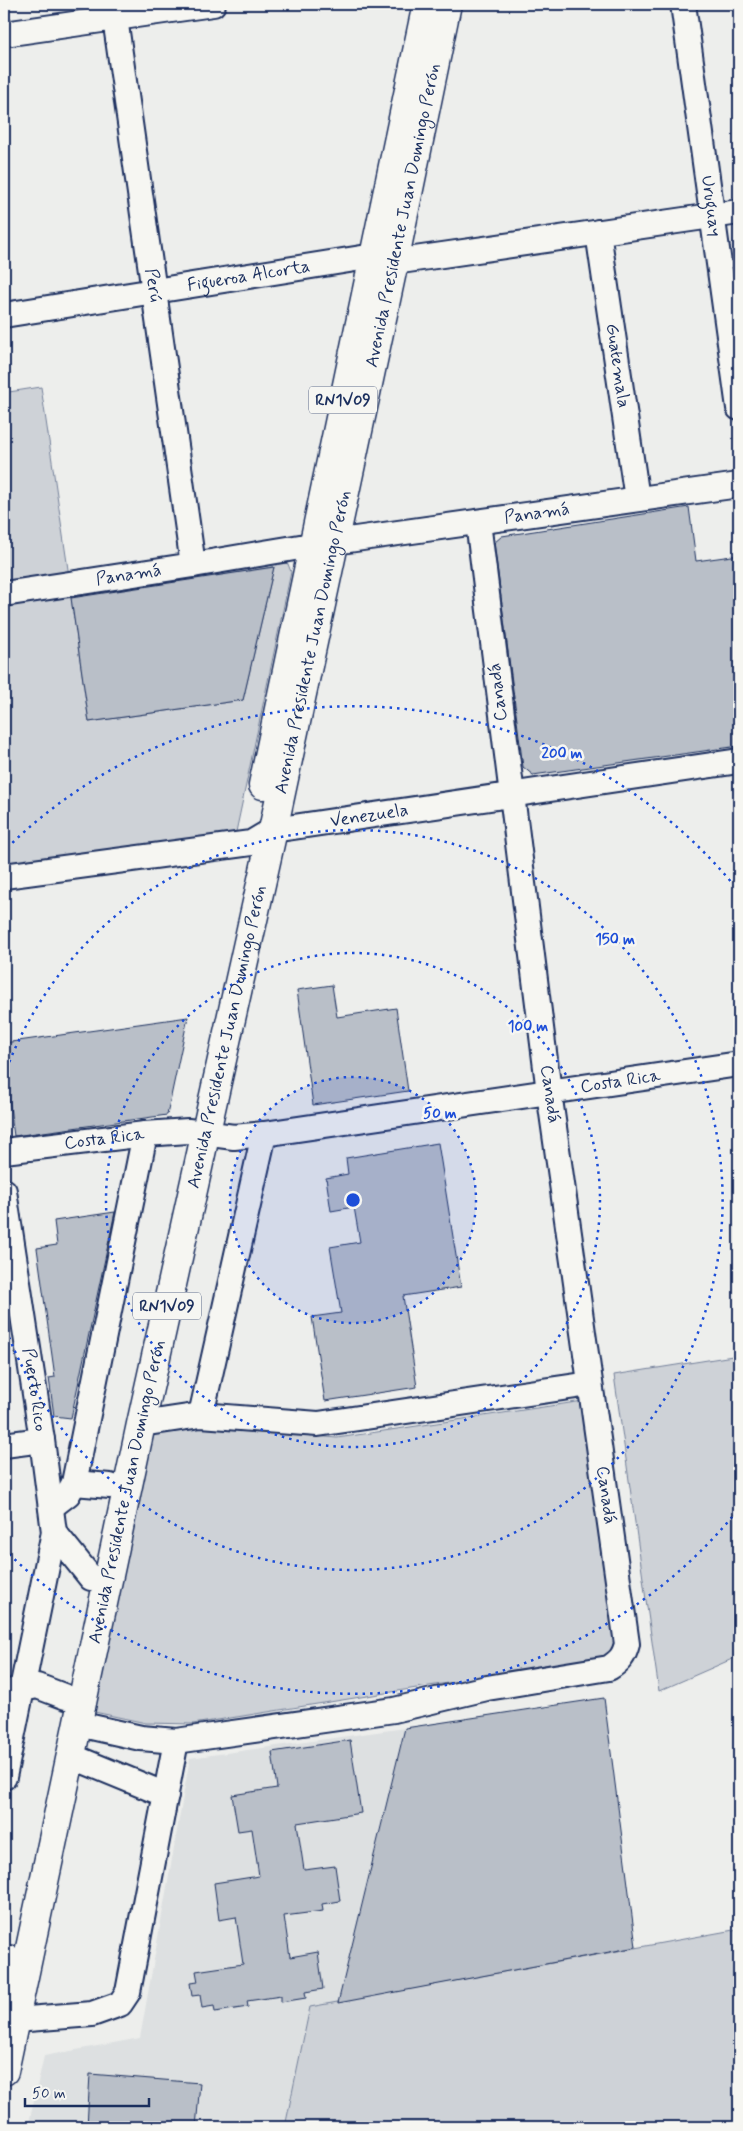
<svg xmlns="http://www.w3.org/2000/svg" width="743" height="2131" font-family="Mynerve,sans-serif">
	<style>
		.built { fill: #dde0e1 }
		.green { fill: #ced2d7; stroke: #74809a; fill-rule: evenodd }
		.building { fill: #b9bfc8; stroke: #1b2f5e }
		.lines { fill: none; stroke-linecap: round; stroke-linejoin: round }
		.minor-casing { stroke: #1b2f5e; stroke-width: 28 }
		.major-casing { stroke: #1b2f5e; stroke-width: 31 }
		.minor { stroke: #f6f6f2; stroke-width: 24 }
		.major { stroke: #f6f6f2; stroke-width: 28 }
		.ring { fill: none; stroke: #1d4ed8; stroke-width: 2.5; stroke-dasharray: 2.5 5 }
		.labels { text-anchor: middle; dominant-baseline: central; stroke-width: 5; stroke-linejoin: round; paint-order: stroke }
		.shield { fill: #f6f6f2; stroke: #5d6b8a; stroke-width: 1 }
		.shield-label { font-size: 16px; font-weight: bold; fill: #1b2f5e }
		.street-label { font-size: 18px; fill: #1b2f5e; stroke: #f6f6f2 }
		.centre { fill: #1d4ed8; stroke: #f6f6f2; stroke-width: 2.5 }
		.ring-label { font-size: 15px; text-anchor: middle; font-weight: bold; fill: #1d4ed8; stroke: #f6f6f2; stroke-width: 5; stroke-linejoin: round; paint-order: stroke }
	</style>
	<rect width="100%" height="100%" fill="#edeeec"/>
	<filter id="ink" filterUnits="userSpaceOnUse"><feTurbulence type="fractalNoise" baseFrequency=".02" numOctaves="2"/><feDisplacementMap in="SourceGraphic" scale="10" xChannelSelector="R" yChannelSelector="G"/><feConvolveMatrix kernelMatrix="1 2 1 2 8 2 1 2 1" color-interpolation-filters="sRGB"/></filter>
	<g filter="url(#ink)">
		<path class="built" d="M405,1728L338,2003L310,2007L285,2127H28L44,2056L140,2038L190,1758Z"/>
		<path class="green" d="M4,359L9,392L41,387L69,576L4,586Z
			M282,562L288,564L291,572L236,832L233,837L4,871V603ZM274,567L243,700L89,722L71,597Z
			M739,1355V1656L659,1691L614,1375Z
			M583,1401L616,1640L615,1648L603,1658L193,1724L146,1723L90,1711L146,1435L199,1425L337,1438Z
			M739,1929V2127H285L310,2007Z"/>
		<path class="building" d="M689,507L696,561L739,555V746L533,775L523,767L494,543L502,536Z
			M274,567L243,700L89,722L71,598Z
			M332,985L337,1017L396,1008L408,1091L313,1105L297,990Z
			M188,1017L167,1115L14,1136L4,1063V1043Z
			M438,1143L461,1287L403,1296L417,1387L325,1401L312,1317L341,1313L330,1247L360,1242L354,1207L331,1211L326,1178L348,1174L346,1158Z
			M115,1212L71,1418L54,1416L49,1378L55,1377L37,1248L57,1245L54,1221Z
			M604,1698L636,1947L338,2003L405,1728Z
			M350,1740L361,1813L297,1823L304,1870L335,1866L340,1901L322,1904L323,1911L284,1916L290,1957L318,1952L323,1989L305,1992L306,1998L281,2002V1996L247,2001L248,2007L215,2012L214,2006L202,2008L200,1995L192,1996L190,1983L198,1982L196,1971L243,1964L236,1917L219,1920L214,1883L259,1876L252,1829L238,1831L232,1795L277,1788L272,1752Z
			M90,2074L200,2083L196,2127L117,2121L116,2127H87Z"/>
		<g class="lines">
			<defs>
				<g id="minor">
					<path id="s1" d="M113,4L193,565"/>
					<path id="s2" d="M683,4L739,408"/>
					<path d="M4,34L213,4"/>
					<path id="s3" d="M598,232L637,499"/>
					<path d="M394,262L739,212"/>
					<path id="s4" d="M4,315L374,256"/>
					<path id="s5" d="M334,542L739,485"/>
					<path id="s6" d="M4,594L193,565L312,545"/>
					<path id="s7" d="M4,876L251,843L273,830L739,761"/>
					<path id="s8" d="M4,1151L145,1134L188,1131L234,1137L264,1134L739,1064"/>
					<path id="s9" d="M4,1191L42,1440L54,1532L91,1578"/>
					<path d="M201,1415L264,1134"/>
					<path d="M141,1424L201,1415L318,1424L590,1384"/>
					<path d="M4,1445L42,1440"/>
					<path d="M74,1483L110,1486"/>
					<path d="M51,1507L68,1494L74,1483L145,1134"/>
					<path d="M8,1692L37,1686L66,1697"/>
					<path d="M78,1724L141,1738L176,1741L394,1710L487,1688L609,1668C620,1661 624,1656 627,1644L549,1092L478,522"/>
					<path d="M71,1756L166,1795"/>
					<path d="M4,1777L54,1532"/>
					<path d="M4,1958H10"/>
					<path d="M15,2020L92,2014L120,2004L128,1992L176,1741"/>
				</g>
				<g id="major">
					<path d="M263,785L427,4"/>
					<path id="s10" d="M4,2071L141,1424L273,830L394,262L447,4"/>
				</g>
			</defs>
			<use href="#minor" class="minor-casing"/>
			<use href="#major" class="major-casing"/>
			<use href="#minor" class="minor"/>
			<use href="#major" class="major"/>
		</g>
	</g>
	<circle cx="353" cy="1200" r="123" fill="#1d4ed8" fill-opacity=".12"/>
	<g class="ring">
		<circle cx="353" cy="1200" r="123"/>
		<circle cx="353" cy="1200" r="247"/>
		<path d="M4 1076A370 370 0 1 1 4 1324"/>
		<path d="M737 1511A494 494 0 0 1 7 1552M7 848A494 494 0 0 1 737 889"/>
	</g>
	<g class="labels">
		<g class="shield">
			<rect x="309" y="386.5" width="68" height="27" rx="4"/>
			<rect x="133" y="1292.5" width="68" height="27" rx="4"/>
		</g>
		<g class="shield-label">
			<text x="343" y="400">RN1V09</text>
			<text x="167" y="1306">RN1V09</text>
		</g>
		<g class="street-label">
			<text stroke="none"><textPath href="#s2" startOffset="204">Uruguay</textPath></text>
			<text stroke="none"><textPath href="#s10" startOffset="1898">Avenida Presidente Juan Domingo Perón</textPath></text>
			<text stroke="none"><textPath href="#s4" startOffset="248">Figueroa Alcorta</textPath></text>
			<text stroke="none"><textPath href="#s1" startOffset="284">Perú</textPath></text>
			<text stroke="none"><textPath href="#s3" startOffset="135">Guatemala</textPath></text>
			<text stroke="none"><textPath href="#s5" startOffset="205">Panamá</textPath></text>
			<text stroke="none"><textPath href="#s6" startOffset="126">Panamá</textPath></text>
			<text stroke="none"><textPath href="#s10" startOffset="1462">Avenida Presidente Juan Domingo Perón</textPath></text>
			<text transform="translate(498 692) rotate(-97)">Canadá</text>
			<text stroke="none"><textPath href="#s7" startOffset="372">Venezuela</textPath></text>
			<text stroke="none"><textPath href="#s10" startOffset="1058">Avenida Presidente Juan Domingo Perón</textPath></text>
			<text stroke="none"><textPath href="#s8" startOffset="622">Costa Rica</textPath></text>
			<text transform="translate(550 1094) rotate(82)">Canadá</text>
			<text stroke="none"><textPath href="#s8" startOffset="101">Costa Rica</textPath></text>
			<text stroke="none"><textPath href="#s9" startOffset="201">Puerto Rico</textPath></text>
			<text stroke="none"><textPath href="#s10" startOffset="592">Avenida Presidente Juan Domingo Perón</textPath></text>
			<text transform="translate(606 1495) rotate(82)">Canadá</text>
		</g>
	</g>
	<circle cx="353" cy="1200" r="8" class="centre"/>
	<g class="ring-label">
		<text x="562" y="758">200 m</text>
		<text x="615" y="944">150 m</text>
		<text x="528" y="1031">100 m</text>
		<text x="440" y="1118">50 m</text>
	</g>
	<rect width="743" height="2131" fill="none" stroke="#f6f6f2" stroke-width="20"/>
	<rect x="10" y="10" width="723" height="2111" fill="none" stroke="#1b2f5e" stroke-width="2" filter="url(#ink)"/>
	<path d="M25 2098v8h124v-8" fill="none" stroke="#1b2f5e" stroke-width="2.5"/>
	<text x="32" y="2098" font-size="15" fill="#1b2f5e" stroke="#f6f6f2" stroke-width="4" paint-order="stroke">50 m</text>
</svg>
